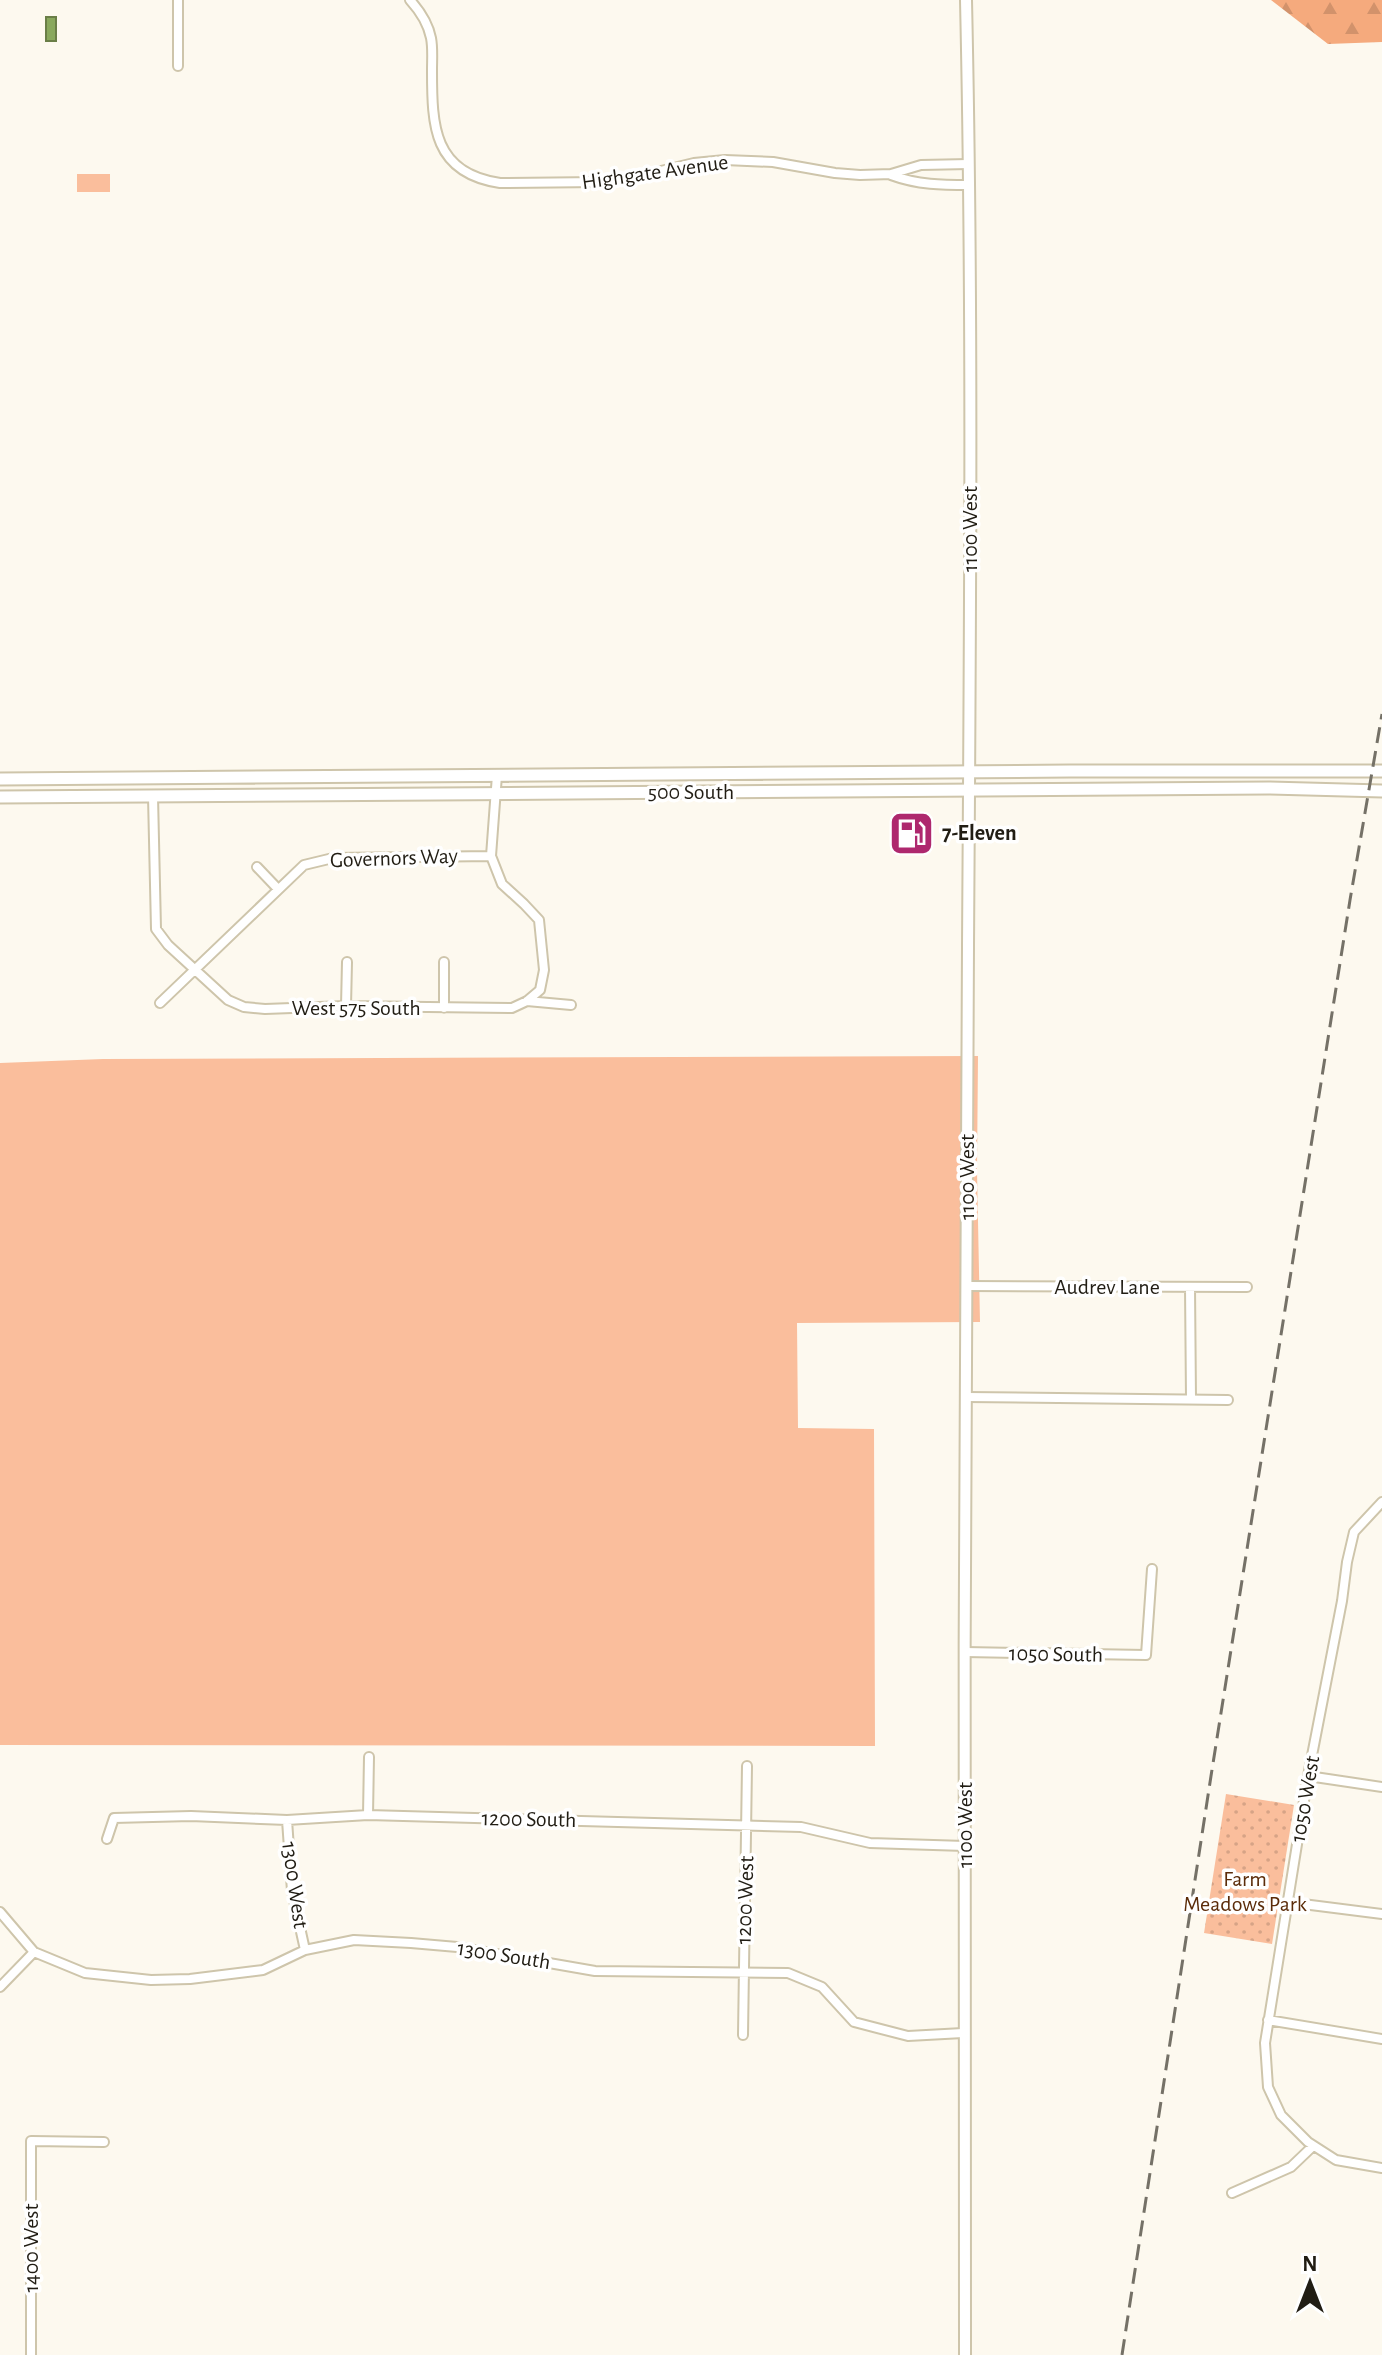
<svg xmlns="http://www.w3.org/2000/svg" width="1382" height="2355" font-family="'Alegreya Sans',sans-serif">
	<style>
		.green { fill: #fabe9c }
		.forest { fill: url(#forest-firs) }
		.park { fill: url(#park-dots) }
		.water { fill: url(#water-ripples); stroke: #6a7e47; stroke-width: 2 }
		.lines { fill: none; stroke-linecap: round; stroke-linejoin: round }
		.minor-casing { stroke: #cec5ab; stroke-width: 12 }
		.tertiary-casing { stroke: #cec5ab; stroke-width: 14 }
		.secondary-casing { stroke: #cec5ab; stroke-width: 15 }
		.minor { stroke: #fff; stroke-width: 8 }
		.tertiary { stroke: #fff; stroke-width: 10 }
		.secondary { stroke: #fff; stroke-width: 11 }
		.rail { stroke: #757167; stroke-width: 3; stroke-dasharray: 16 8; stroke-linecap: butt }
		.labels { text-anchor: middle; dominant-baseline: central; stroke-width: 7; stroke-linejoin: round; paint-order: stroke }
		.street-label { font-size: 22px; fill: #211d14; stroke: #fff }
		.poi-label { font-size: 22px; font-weight: bold; fill: #211d14; stroke: #fff; text-anchor: start }
		.park-label { font-size: 22px; fill: #5b2c0a; stroke: #fff }
	</style>
	<defs>
		<pattern id="forest-firs" width="22" height="20" patternUnits="userSpaceOnUse" patternTransform="scale(2)"><rect width="22" height="20" fill="#f5aa7d"/><path d="M5 1l3.5 6h-7zM16 11l3.5 6h-7z" fill="#d2926b"/></pattern>
		<pattern id="park-dots" width="8" height="8" patternUnits="userSpaceOnUse" patternTransform="scale(2)"><rect width="8" height="8" fill="#fabe9c"/><path d="M2 2h.1M6 6h.1" fill="none" stroke="#d6a386" stroke-width="1.8" stroke-linecap="round"/></pattern>
		<pattern id="water-ripples" width="26" height="14" patternUnits="userSpaceOnUse" patternTransform="scale(2)"><rect width="26" height="14" fill="#89a85d"/><path d="M2 4q2-2 4 0t4 0M15 11q2-2 4 0t4 0" fill="none" stroke="#70884c"/></pattern>
	</defs>
	<rect width="100%" height="100%" fill="#fdf9ef"/>
	<path class="green" d="M77,174H110V192H77Z
		M978,1056L977,1170L980,1322L797,1323L798,1428L874,1429L875,1746L0,1745V1063L103,1059Z"/>
	<path class="forest" d="M1271,0H1382V42L1328,44Z"/>
	<path class="park" d="M1226,1794L1294,1805L1272,1944L1204,1933Z"/>
	<path class="water" d="M46,17H56V41H46Z"/>
	<g class="lines">
		<defs>
			<path id="minor" d="M410,0C420,11 428,23 431,38C433,48 432,59 432,70C432,126 433,173 500,183L599,182L632,178L694,163L725,160L773,162L835,173L860,175L891,174L921,165L969,164
				M178,66V0
				M891,175C918,185 942,185 970,185
				M153,796L156,929L168,945L228,1000L244,1007L265,1009L346,1006L512,1008L527,1001L540,990L544,970L539,920L524,904L502,884L491,856L497,775
				M257,867L278,889
				M527,1001L571,1005
				M160,1003L304,865L333,858L491,856
				M346,1006L347,962
				M444,1008V962
				M967,1286L1247,1287
				M1190,1287L1191,1399
				M967,1397L1228,1400
				M1382,1502L1354,1532L1347,1562L1342,1601L1308,1776L1265,2043L1268,2087L1281,2115L1308,2142L1336,2160L1382,2168
				M965,1652L1146,1655L1152,1569
				M1308,1776L1382,1787
				M368,1815L369,1757
				M287,1820L292,1891L305,1950
				M107,1839L114,1818L191,1816L287,1820L368,1815L801,1827L870,1843L965,1846
				M1287,1902L1382,1914
				M0,1912L34,1952L85,1973L151,1980L190,1979L263,1970L305,1950L354,1940L411,1943L457,1947L595,1971L788,1973L822,1987L854,2022L908,2036L963,2033
				M0,1987L34,1952
				M1268,2020L1382,2039
				M743,2035L747,1766
				M1232,2193L1291,2167L1313,2146
				M31,2355V2141L104,2142"/>
			<path id="tertiary" d="M965,2355C962,1886 966,1416 968,947C970,631 973,316 966,0"/>
			<path id="secondary" d="M0,779L1070,771H1382
				M0,797L1269,788L1382,791"/>
		</defs>
		<use href="#minor" class="minor-casing"/>
		<use href="#tertiary" class="tertiary-casing"/>
		<use href="#secondary" class="secondary-casing"/>
		<use href="#minor" class="minor"/>
		<use href="#tertiary" class="tertiary"/>
		<use href="#secondary" class="secondary"/>
		<path class="rail" d="M1122,2355L1211,1776L1350,900L1382,714"/>
	</g>
	<defs>
		<symbol id="fuel-square" viewBox="-11 -11 22 22"><rect x="-9" y="-9" width="18" height="18" rx="4" fill="#ae286e" stroke="#fff"/><path d="M-5.5-6h7V0h2V4h1.3V-2.5L3-4.5l.8-.8L6-3V5H2.5V1h-1V6h-7ZM-4.2-4.7v3.2H.2V-4.7Z" fill="#fff"/></symbol>
	</defs>
	<g fill-rule="evenodd">
		<use href="#fuel-square" x="886" y="808" width="51" height="51"/>
	</g>
	<g class="labels">
		<g class="street-label">
			<text transform="translate(655 172) rotate(-8)">Highgate Avenue</text>
			<text transform="translate(970 529) rotate(-90)">1100 West</text>
			<text x="691" y="792">500 South</text>
			<text transform="translate(394 858) rotate(-2)">Governors Way</text>
			<text x="356" y="1008">West 575 South</text>
			<text transform="translate(967 1177) rotate(-90)">1100 West</text>
			<text x="1107" y="1287">Audrev Lane</text>
			<text transform="translate(1056 1654) rotate(1)">1050 South</text>
			<text transform="translate(1305 1799) rotate(-80)">1050 West</text>
			<text transform="translate(529 1819) rotate(1)">1200 South</text>
			<text transform="translate(965 1825) rotate(-90)">1100 West</text>
			<text transform="translate(295 1885) rotate(82)">1300 West</text>
			<text transform="translate(745 1900) rotate(-88)">1200 West</text>
			<text transform="translate(504 1955) rotate(9)">1300 South</text>
			<text transform="translate(31 2248) rotate(-90)">1400 West</text>
		</g>
		<g class="poi-label">
			<text x="942" y="833">7-Eleven</text>
		</g>
		<g class="park-label">
			<text x="1245" y="1879">Farm<tspan x="1245" dy="25">Meadows Park</tspan></text>
		</g>
	</g>
	<g transform="translate(1310 2283)" stroke="#ffffff" stroke-width="6" paint-order="stroke">
	<path d="M0-6L14 30L0 20L-14 30Z" fill="#211d14"/>
	<text y="-12" font-size="22" font-weight="bold" text-anchor="middle" fill="#211d14">N</text>
	</g>
</svg>
